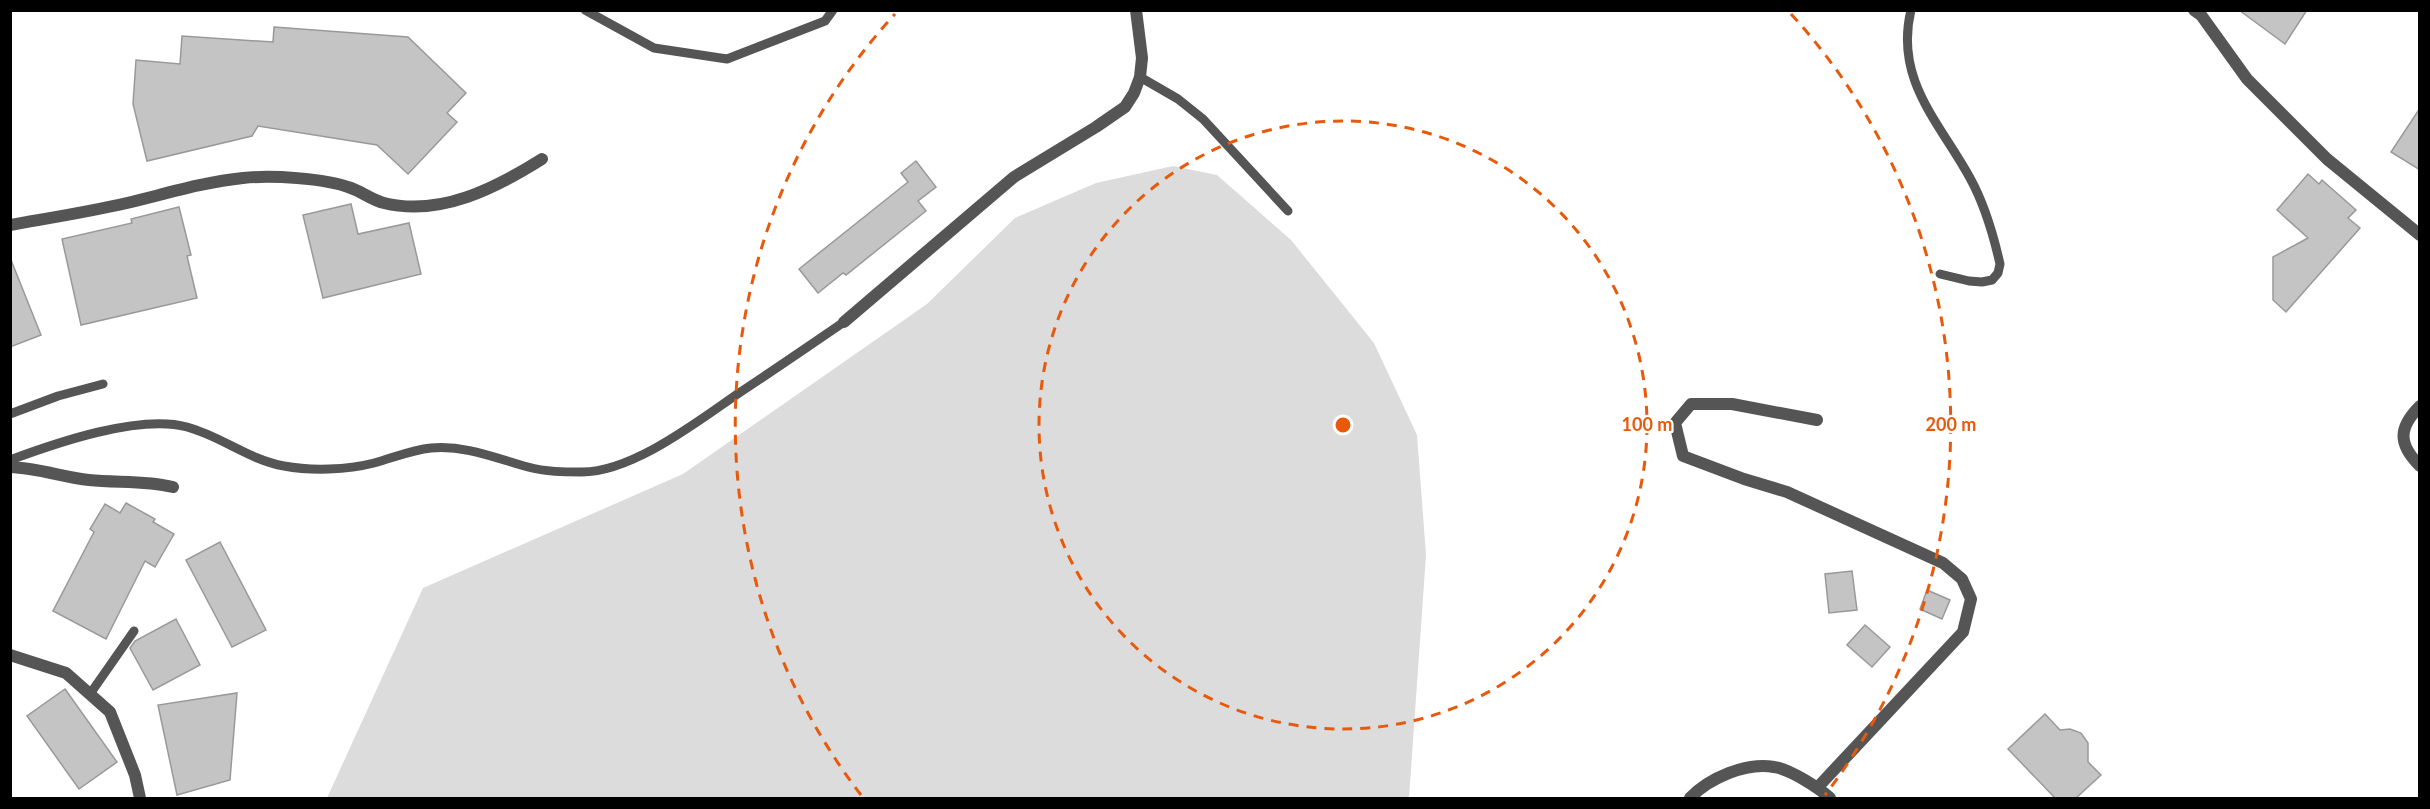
<svg xmlns="http://www.w3.org/2000/svg" width="2430" height="809" font-family="Lato,sans-serif">
	<style>
		.green { fill: #dcdcdc }
		.building { fill: #c4c4c4; stroke: #999; stroke-width: 1.5 }
		.lines { fill: none; stroke-linecap: round; stroke-linejoin: round }
		.lane { stroke: #555; stroke-width: 9 }
		.street { stroke: #555; stroke-width: 12 }
		.ring { fill: none; stroke: #e8590c; stroke-width: 3; stroke-dasharray: 10 8 }
		.centre { fill: #e8590c; stroke: #fff; stroke-width: 3 }
		.ring-label { font-size: 18px; text-anchor: middle; font-weight: bold; fill: #e8590c; stroke: #fff; stroke-width: 4.5; stroke-linejoin: round; paint-order: stroke }
	</style>
	<rect width="100%" height="100%" fill="#fff"/>
	<path class="green" d="M1173,166L1217,175L1291,240L1374,343L1417,435L1426,555L1409,798H327L423,588L683,474L927,304L1015,218L1096,183Z"/>
	<path class="building" d="M2239,10H2307L2285,44Z
		M274,27L408,37L466,93L447,113L457,122L408,174L377,145L258,126L252,136L147,161L133,104L136,60L180,64L182,36L273,42Z
		M2420,108V170L2391,152Z
		M916,161L936,187L918,201L926,211L846,275L843,273L818,293L799,269L908,182L901,173Z
		M2308,174L2319,184L2322,180L2356,210L2348,218L2360,228L2286,312L2273,300V257L2308,238L2277,210Z
		M351,204L358,234L409,223L421,274L323,298L303,215Z
		M179,207L191,255L187,256L197,298L81,325L62,239L132,223L131,219Z
		M11,260L41,335L10,347V261Z
		M126,503L155,519L153,522L174,534L155,567L145,561L106,639L53,611L94,532L90,529L105,504L120,513Z
		M220,542L266,630L232,647L186,560Z
		M1852,571L1857,610L1829,613L1825,574Z
		M1927,590L1950,600L1942,619L1920,609Z
		M176,619L200,665L153,690L130,648L135,641Z
		M1865,625L1890,647L1872,667L1847,645Z
		M65,689L117,762L79,789L27,716Z
		M237,693L230,780L177,795L158,705Z
		M2045,714L2060,730L2070,729L2081,733L2088,743V762L2101,775L2076,798H2055L2008,749Z"/>
	<g class="lines">
		<path class="lane" d="M585,10L654,48L727,59L825,21L833,10
			M1911,10C1894,80 1940,123 1970,178C1985,205 1993,233 2000,264L1998,273L1992,280L1982,282L1969,281L1940,274
			M1140,77L1178,99L1203,119L1288,211
			M10,414L58,396L103,384
			M10,460C56,443 139,414 187,427C221,436 249,460 284,466C311,471 347,470 374,463C393,458 411,450 431,448C466,445 495,458 528,467C546,472 564,472 582,472C633,472 698,421 739,393C774,370 809,346 844,322
			M90,694L134,631"/>
		<path class="street" d="M2194,10L2201,15L2247,79L2327,159L2420,235
			M10,225C49,218 88,212 127,203C165,194 204,182 243,178C271,175 324,178 351,188C362,192 372,200 384,203C440,217 496,188 542,159
			M844,322L1014,177L1096,127L1125,107L1134,93L1140,77L1142,58L1136,10
			M2420,406C2398,428 2398,444 2420,466
			M1817,420L1732,404H1691L1675,423L1683,456L1744,479L1787,492L1943,563L1962,579L1971,599L1963,632L1818,787
			M10,467C37,468 63,477 89,480C117,483 145,480 173,487
			M10,655L66,673L110,712L135,775L140,798
			M1690,798C1709,778 1746,762 1774,767C1790,769 1819,788 1830,798"/>
	</g>
	<g class="ring">
		<circle cx="1343" cy="425" r="304"/>
		<path d="M861 795A608 608 0 0 1 895 14M1791 14A608 608 0 0 1 1825 795"/>
	</g>
	<circle cx="1343" cy="425" r="9" class="centre"/>
	<g class="ring-label">
		<text x="1647" y="431">100 m</text>
		<text x="1951" y="431">200 m</text>
	</g>
	<rect width="2430" height="809" fill="none" stroke="#000000" stroke-width="24"/>
</svg>
